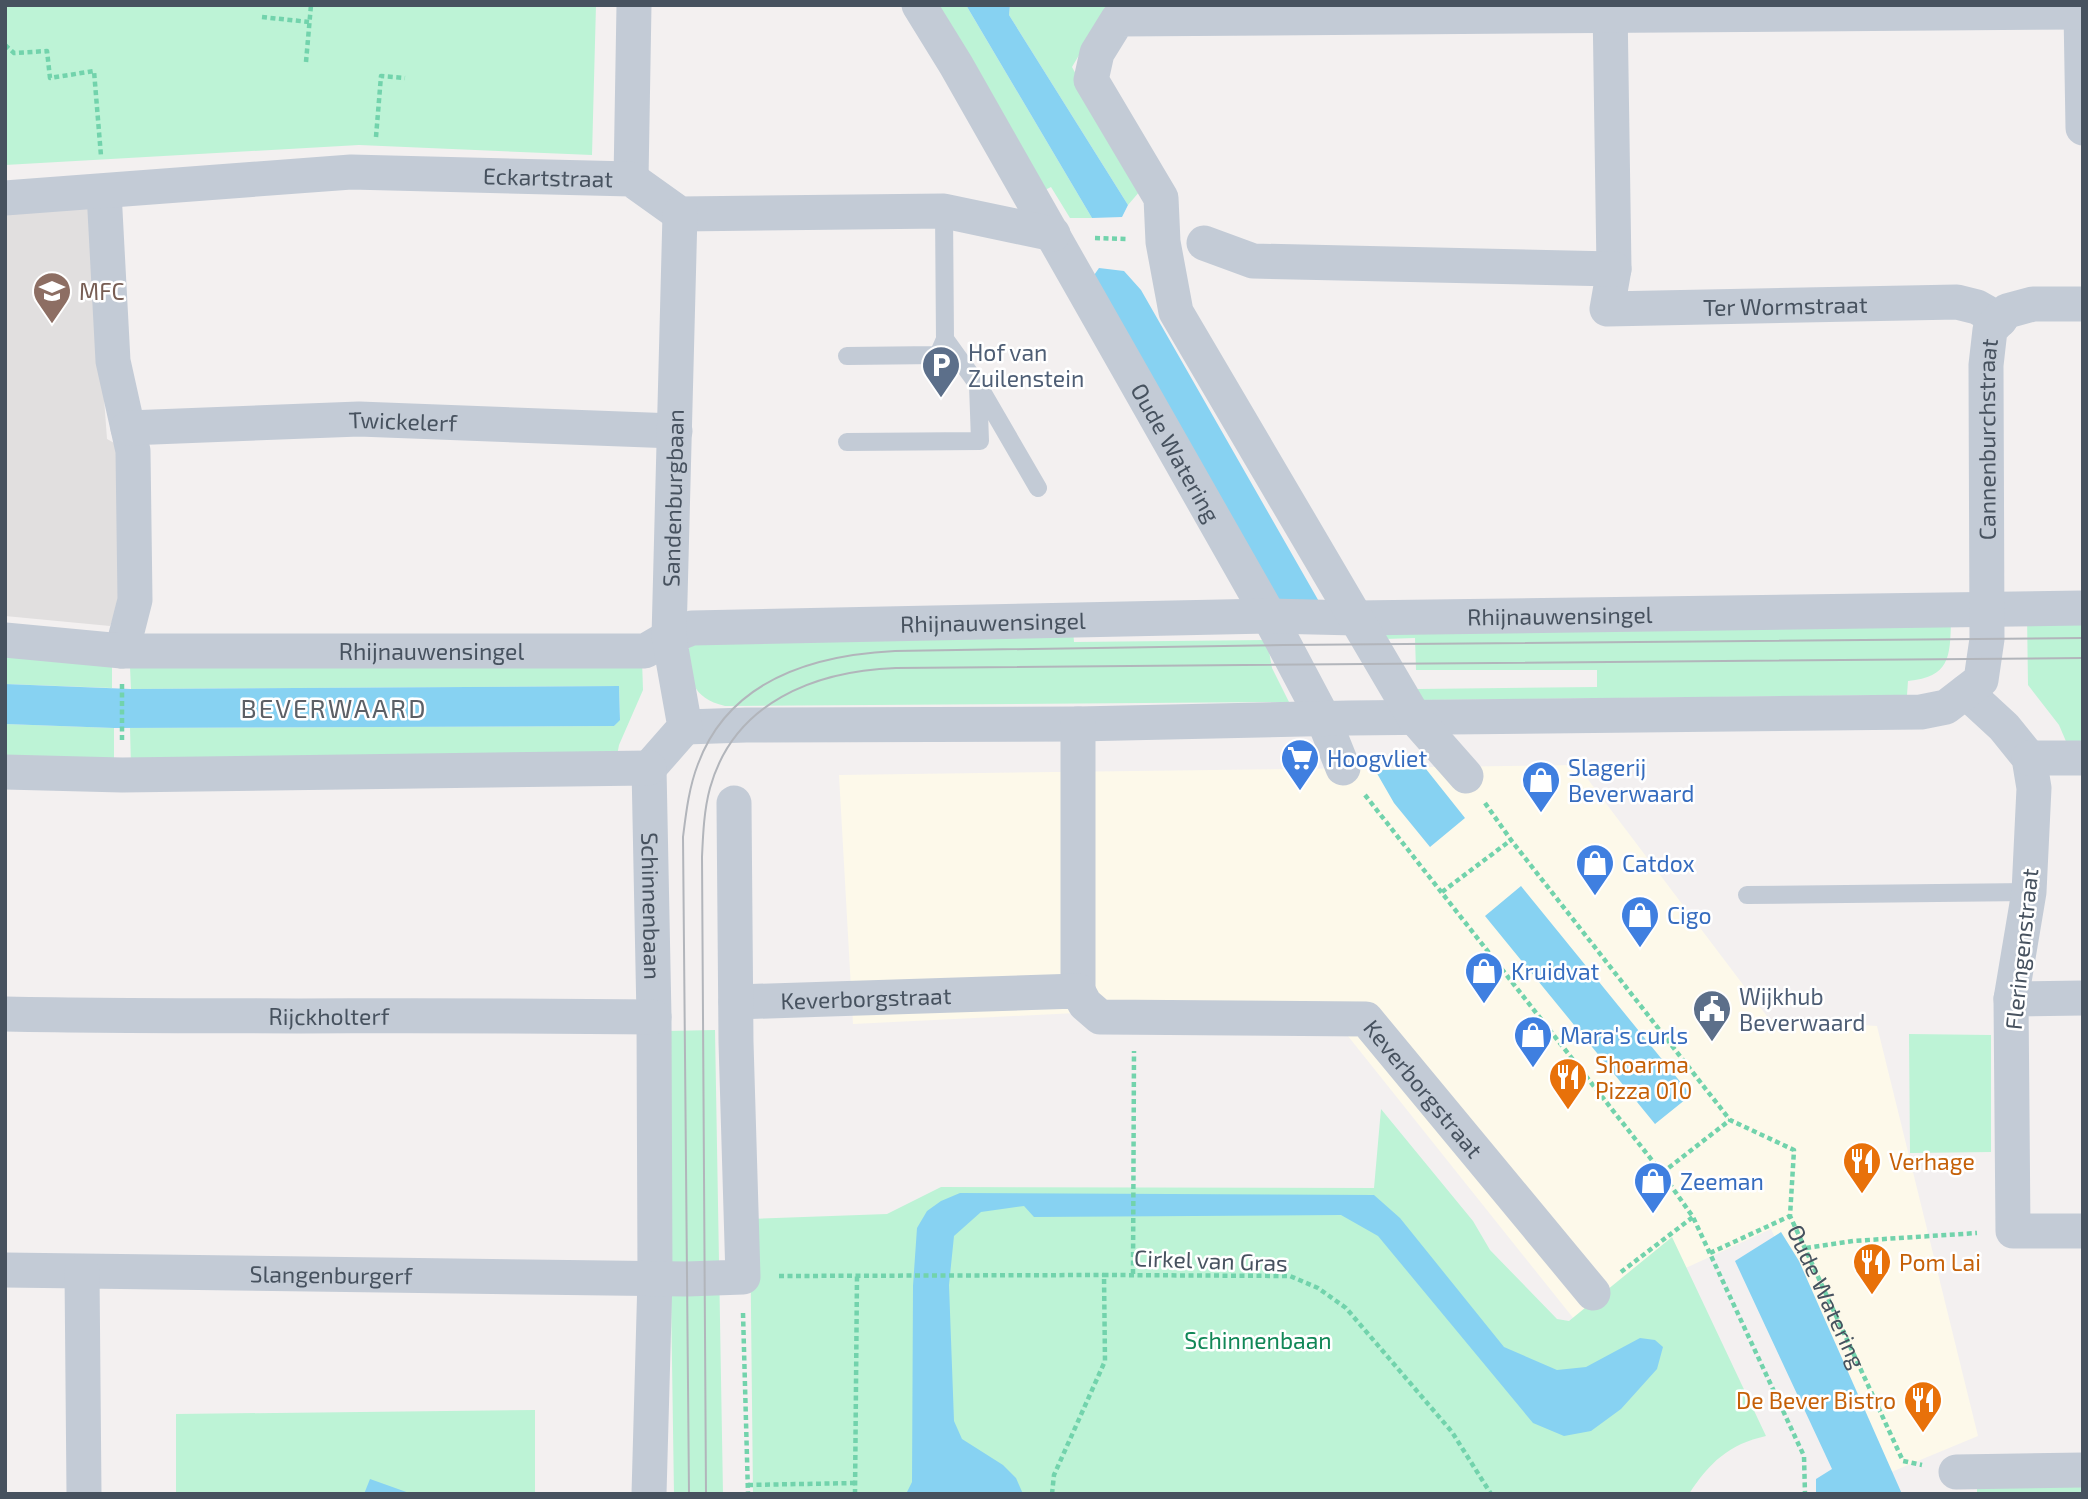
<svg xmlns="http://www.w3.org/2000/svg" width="2088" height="1499" font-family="'Exo 2',sans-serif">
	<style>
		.commercial { fill: #fdf9ea }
		.education { fill: #e1dfdf }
		.green { fill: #bdf3d6 }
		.water { fill: #87d2f2 }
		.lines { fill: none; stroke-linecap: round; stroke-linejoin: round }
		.path { stroke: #72d3ac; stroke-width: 4.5; stroke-dasharray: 5 3.5; stroke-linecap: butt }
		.lane { stroke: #c3cbd6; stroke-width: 18 }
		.street { stroke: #c3cbd6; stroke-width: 35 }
		.tram { stroke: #b2b5bb; stroke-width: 2 }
		.labels { text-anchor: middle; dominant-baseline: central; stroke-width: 5; stroke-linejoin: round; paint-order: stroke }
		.street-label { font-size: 23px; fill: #47525f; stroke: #fff }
		.education-label { font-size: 23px; fill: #785e54; stroke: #fff; text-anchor: start }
		.service-label { font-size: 23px; fill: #4e5e75; stroke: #fff; text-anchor: start }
		.shop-label { font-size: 23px; fill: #366cbe; stroke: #fff; text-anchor: start }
		.food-label { font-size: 23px; fill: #c56008; stroke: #fff; text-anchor: start }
		.park-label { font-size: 23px; fill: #118757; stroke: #fff }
		.quarter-label { font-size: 26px; letter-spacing: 2px; fill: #5c6066; stroke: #fff }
	</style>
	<rect width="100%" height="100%" fill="#f3f0f0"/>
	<path class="commercial" d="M1577,765L1769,1019L1877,1026L1978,1436L1884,1475L1771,1229L1574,1319L1320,1001L853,1024L839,775Z"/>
	<path class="education" d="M90,206L107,439L116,444L125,592L110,626L5,616V211Z"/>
	<path class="green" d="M5,5H596L592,155L359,145L5,165Z
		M932,5H966L1092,218H1070L1051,187L1037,194Z
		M1010,5H1588L1105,11L1072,67L1140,191L1128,205L1009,15Z
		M2083,614V746H2068L2059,725L2028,685L2027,615Z
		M1951,621C1950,657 1950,677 1908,681L1907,695L1418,700L1417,689L1597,687V670H1416L1415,638L1384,639L1378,626Z
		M1073,630L1074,642L1267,640L1272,668L1289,702L725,706C686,697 689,671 689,638Z
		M5,648L112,660V688L5,684Z
		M642,660L643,690L619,745L616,761L131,766L130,728L614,726L620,719L619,686L131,689L130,667Z
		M5,724L114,728V765L5,762Z
		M715,1030L723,1494H674L667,1031Z
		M1909,1034L1991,1035V1152L1910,1153Z
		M1381,1109L1473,1221L1490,1250L1557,1319L1569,1321L1672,1237L1766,1436C1729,1444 1709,1463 1689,1494H753L750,1219L887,1214L941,1187L1374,1188Z
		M535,1410V1494H176V1414Z
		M2083,1481V1494H1977V1482Z"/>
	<path class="water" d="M966,5H1010L1009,15L1128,205L1122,217L1092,218Z
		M1099,268L1124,271L1141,290L1321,605H1273L1092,278Z
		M5,684L131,689L619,686L620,720L614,726L114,728L5,724Z
		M1426,769L1465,818L1430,847L1394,803L1375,770Z
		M1521,886L1691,1095L1655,1124L1485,916Z
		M960,1193L1374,1195L1400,1218L1504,1347L1557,1370L1586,1367L1640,1338L1655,1340L1663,1347L1657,1369L1621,1409L1591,1431L1564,1436L1533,1423L1378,1236L1341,1215L1034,1217L1024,1206L981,1212L954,1236L949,1285L954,1421L962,1439L1003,1465L1016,1478L1023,1494H906L912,1482L913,1286L917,1228L927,1211L941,1201Z
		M1781,1232L1799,1261L1902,1494H1816V1479L1832,1469L1735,1261Z
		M370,1479L412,1494H364Z"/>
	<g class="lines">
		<g class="path">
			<path d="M262,17L309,22"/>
			<path d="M5,45L14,53L47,51L50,78L94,71L101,156"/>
			<path d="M306,62L311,5"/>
			<path d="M376,137L381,76L405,78"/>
			<path d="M1095,238L1128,239"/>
			<path d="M122,684V741"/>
			<path d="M1365,795L1662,1173L1693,1217L1804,1456L1805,1494"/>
			<path id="s1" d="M1485,803L1511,840L1730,1120L1794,1150L1790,1216L1903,1461L1922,1465"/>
			<path d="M1442,892L1511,840"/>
			<path d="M1662,1173L1730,1120"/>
			<path d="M1806,1248L1853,1241L1977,1233"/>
			<path d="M1710,1253L1790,1216"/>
			<path d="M1621,1272L1693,1217"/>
			<path d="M1133,1274L1134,1051"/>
			<path d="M779,1276L1104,1275"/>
			<path d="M743,1313L748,1494"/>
			<path d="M748,1485L855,1483"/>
			<path d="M855,1494L857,1275"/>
			<path d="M1052,1494L1054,1475L1105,1361L1104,1275L1290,1276L1318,1288L1346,1308L1452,1432L1491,1494"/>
		</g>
		<path class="lane" d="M847,356L938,355L945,339
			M980,388L1038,488
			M847,442L980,441L978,385L945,339L944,211
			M1747,895L2029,892"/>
		<g class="street">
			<path id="s2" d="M919,5L956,65L1269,616L1323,718L1343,768"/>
			<path id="s3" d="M1610,5L1614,269L1607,309L1957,302L1977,307L2000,320"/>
			<path d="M2081,12L2083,128"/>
			<path d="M631,179L634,5"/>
			<path d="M104,192L113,361L133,451L135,600L122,651"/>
			<path id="s4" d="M5,198L351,172L631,179L680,214L944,211L1053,234"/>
			<path d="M1204,243L1253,261L1614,269"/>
			<path id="s5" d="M128,428L359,419L675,431"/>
			<path id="s6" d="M5,640L122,651H645L669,637L692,628L1269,616L1356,618L2083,608"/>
			<path d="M1966,692L2004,727L2029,758L2034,788L2029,892L2011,999L2013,1231H2083"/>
			<path id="s7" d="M685,727L746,725L1078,724L1349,718L1921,712L1946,707L1981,680L1987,639L1986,365L1990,330L2007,311L2033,304H2083"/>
			<path d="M2029,758H2083"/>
			<path id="s8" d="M649,768L654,1017L655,1278L649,1494"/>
			<path id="s9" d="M649,768L685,727L669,637L680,214"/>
			<path d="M5,772L122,775L649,768"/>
			<path d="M1466,776L1414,717L1176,312L1163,242L1161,198L1091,80L1097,53L1118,19L2083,12"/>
			<path d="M1078,991V724"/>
			<path d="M2011,999L2083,998"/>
			<path id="s10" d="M736,1002L1078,991L1085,1004L1100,1017L1366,1019L1593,1293"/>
			<path id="s11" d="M5,1014C221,1018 438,1014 654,1017"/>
			<path id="s12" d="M5,1270L687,1279L743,1277L736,1042L734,803"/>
			<path d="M82,1272L84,1494"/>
			<path d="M1956,1472L2083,1470"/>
		</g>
		<path class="tram" d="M689,1494L683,837C686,813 689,787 698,764C729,680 814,655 895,651L1284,645L2083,638
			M706,1494L702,857C703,834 704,810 710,788C734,702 815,671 896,668L2083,658"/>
	</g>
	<defs>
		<symbol id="school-pin" viewBox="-11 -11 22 30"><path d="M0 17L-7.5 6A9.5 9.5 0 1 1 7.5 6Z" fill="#8d6e63" stroke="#fff"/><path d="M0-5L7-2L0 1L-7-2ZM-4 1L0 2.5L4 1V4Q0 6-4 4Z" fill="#fff"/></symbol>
		<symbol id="parking-pin" viewBox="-11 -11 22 30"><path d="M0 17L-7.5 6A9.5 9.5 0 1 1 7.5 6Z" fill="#5c6f8a" stroke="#fff"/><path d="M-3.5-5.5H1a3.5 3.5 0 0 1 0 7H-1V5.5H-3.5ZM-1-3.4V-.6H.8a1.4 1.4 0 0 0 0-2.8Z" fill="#fff"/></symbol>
		<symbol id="supermarket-pin" viewBox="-11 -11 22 30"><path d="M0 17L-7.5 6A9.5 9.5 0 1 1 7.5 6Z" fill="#3f7fe0" stroke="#fff"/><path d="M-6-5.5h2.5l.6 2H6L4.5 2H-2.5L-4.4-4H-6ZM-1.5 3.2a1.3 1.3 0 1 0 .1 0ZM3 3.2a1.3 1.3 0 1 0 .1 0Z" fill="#fff"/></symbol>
		<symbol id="shop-pin" viewBox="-11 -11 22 30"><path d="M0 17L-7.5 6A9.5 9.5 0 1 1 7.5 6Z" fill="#3f7fe0" stroke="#fff"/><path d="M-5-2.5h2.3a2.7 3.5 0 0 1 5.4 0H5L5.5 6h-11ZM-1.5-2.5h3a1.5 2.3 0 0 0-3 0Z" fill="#fff"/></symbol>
		<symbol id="civic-pin" viewBox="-11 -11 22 30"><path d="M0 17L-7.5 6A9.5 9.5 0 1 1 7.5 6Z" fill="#5c6f8a" stroke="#fff"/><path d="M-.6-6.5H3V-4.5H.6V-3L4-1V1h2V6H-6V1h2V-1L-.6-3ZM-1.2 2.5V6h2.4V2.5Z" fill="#fff"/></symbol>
		<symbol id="restaurant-pin" viewBox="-11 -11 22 30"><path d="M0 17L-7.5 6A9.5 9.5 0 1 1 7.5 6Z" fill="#e8710a" stroke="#fff"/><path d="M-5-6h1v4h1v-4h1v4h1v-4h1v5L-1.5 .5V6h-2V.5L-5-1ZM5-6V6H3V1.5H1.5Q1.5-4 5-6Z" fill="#fff"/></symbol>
	</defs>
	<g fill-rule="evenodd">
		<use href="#school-pin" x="30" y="269" width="44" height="60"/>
		<use href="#parking-pin" x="919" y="343" width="44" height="60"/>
		<use href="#supermarket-pin" x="1278" y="736" width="44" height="60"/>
		<use href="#shop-pin" x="1519" y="758" width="44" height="60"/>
		<use href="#shop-pin" x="1573" y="841" width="44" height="60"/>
		<use href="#shop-pin" x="1618" y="893" width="44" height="60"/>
		<use href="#shop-pin" x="1462" y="949" width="44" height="60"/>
		<use href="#civic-pin" x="1690" y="987" width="44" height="60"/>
		<use href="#shop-pin" x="1511" y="1013" width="44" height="60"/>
		<use href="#restaurant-pin" x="1546" y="1055" width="44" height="60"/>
		<use href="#restaurant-pin" x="1840" y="1139" width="44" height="60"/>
		<use href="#shop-pin" x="1631" y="1159" width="44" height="60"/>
		<use href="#restaurant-pin" x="1850" y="1240" width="44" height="60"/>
		<use href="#restaurant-pin" x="1901" y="1378" width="44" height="60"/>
	</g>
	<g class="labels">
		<g class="street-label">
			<text stroke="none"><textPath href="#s4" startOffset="544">Eckartstraat</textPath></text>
			<text stroke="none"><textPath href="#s3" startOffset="483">Ter Wormstraat</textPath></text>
			<text stroke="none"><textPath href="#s5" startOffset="275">Twickelerf</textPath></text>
			<text stroke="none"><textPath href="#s7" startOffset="1547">Cannenburchstraat</textPath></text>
			<text stroke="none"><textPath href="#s2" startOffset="516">Oude Watering</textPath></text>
			<text stroke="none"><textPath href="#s9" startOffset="285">Sandenburgbaan</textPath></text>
			<text stroke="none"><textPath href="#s6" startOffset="1561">Rhijnauwensingel</textPath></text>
			<text stroke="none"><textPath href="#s6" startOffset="994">Rhijnauwensingel</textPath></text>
			<text stroke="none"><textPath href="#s6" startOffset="427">Rhijnauwensingel</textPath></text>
			<text stroke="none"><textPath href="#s8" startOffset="138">Schinnenbaan</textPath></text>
			<text transform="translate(2021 949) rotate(-84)">Fleringenstraat</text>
			<text stroke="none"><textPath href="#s10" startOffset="130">Keverborgstraat</textPath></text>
			<text stroke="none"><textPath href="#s11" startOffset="324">Rijckholterf</textPath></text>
			<text stroke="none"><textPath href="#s10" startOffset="733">Keverborgstraat</textPath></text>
			<text transform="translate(1211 1260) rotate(2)">Cirkel van Gras</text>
			<text stroke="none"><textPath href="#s12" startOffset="326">Slangenburgerf</textPath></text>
			<text stroke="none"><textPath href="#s1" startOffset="626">Oude Watering</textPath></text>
		</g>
		<g class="education-label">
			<text x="79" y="291">MFC</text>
		</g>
		<g class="service-label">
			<text x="968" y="352">Hof van<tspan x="968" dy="26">Zuilenstein</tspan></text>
			<text x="1739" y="996">Wijkhub<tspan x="1739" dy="26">Beverwaard</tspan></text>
		</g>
		<g class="shop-label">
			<text x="1327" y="758">Hoogvliet</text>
			<text x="1568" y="767">Slagerij<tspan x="1568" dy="26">Beverwaard</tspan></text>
			<text x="1622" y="863">Catdox</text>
			<text x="1667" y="915">Cigo</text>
			<text x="1511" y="971">Kruidvat</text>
			<text x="1560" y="1035">Mara's curls</text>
			<text x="1680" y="1181">Zeeman</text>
		</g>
		<g class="food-label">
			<text x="1595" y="1064">Shoarma<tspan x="1595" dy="26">Pizza 010</tspan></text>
			<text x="1889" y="1161">Verhage</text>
			<text x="1899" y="1262">Pom Lai</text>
			<text x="1896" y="1400" text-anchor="end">De Bever Bistro</text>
		</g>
		<g class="park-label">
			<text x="1258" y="1340">Schinnenbaan</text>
		</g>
		<g class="quarter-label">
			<text x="334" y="707">BEVERWAARD</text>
		</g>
	</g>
	<rect width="2088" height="1499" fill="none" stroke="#47525f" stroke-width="14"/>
</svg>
